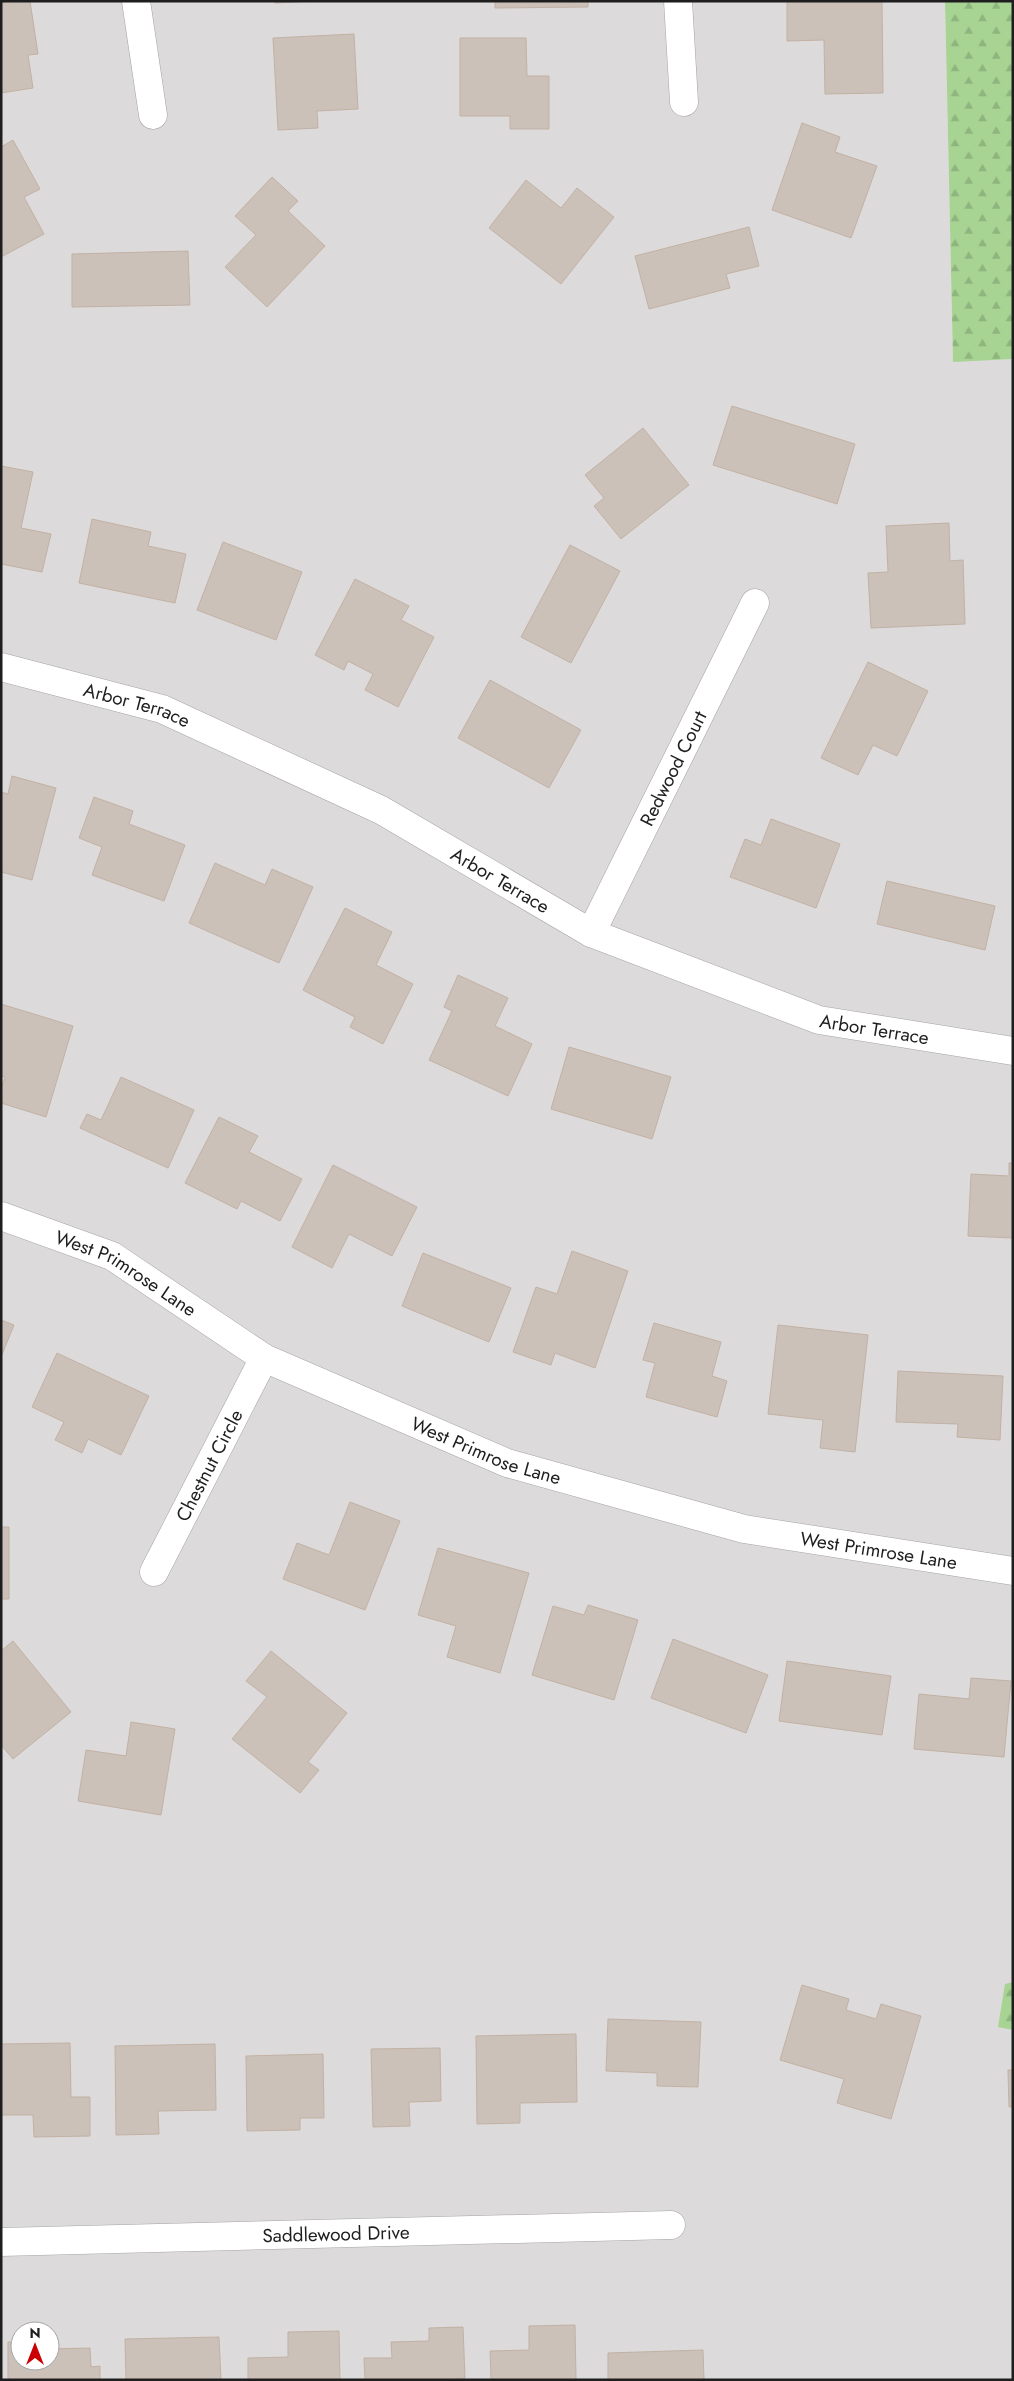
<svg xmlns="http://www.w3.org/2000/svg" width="1014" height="2381" font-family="Jost,sans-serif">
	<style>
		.residential { fill: #dcdada; fill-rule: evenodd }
		.forest { fill: url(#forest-firs) }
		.building { fill: #ccc1b8; stroke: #c2b1a4 }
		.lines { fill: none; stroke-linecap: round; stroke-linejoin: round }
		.minor-casing { stroke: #a5a5a5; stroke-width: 29 }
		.minor { stroke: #fff; stroke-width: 28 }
		.labels { text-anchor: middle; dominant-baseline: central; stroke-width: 4.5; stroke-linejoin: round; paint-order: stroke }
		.street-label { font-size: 19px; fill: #1e1e1e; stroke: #fff }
	</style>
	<defs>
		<pattern id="forest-firs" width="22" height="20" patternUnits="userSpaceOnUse" patternTransform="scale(1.25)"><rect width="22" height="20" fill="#a7d393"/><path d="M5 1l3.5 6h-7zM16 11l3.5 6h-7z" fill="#8fb57e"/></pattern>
	</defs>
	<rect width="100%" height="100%" fill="#f0ebe2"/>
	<path class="residential" d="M1,1H945L953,361L1013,359V2380H1ZM20,2331H50V2361H20Z"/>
	<path class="forest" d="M945,1H1013V359L953,362Z
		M1013,1982V2030L998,2027L1005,1984Z"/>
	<path class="building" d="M12,1H30L38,54L28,55L33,88L1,93V3Z
		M274,1H316L275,3Z
		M495,1H588V7L495,8Z
		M787,1H882L883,93L825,94L824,40L787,41Z
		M354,34L358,109L317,111L318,128L278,130L273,38Z
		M460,38H526L527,76H549V129H510V116H460Z
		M802,123L840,137L835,152L877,166L851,238L772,210Z
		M13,140L40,189L24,197L44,234L1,257V147Z
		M272,177L298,201L288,211L325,246L267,307L225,267L256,235L235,216Z
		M526,180L561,208L577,188L614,217L561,284L489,228Z
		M749,227L759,266L726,274L730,288L649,309L635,256Z
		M188,251L190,305L72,307V254Z
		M732,406L855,444L837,504L713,465Z
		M643,428L689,485L621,539L594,506L604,498L585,475Z
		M1,466L33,472L21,528L51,534L42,572L1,564Z
		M92,519L151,532L148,546L186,554L175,603L79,583Z
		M949,523L950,561L963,560L965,624L871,628L868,573L888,572L886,526Z
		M223,542L302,572L276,640L197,610Z
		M570,545L620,571L571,663L521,637Z
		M355,579L409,606L401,620L434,637L398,707L365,690L373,674L348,661L344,670L315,655Z
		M868,662L928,691L897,756L873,745L858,775L821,758Z
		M490,680L581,730L549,788L458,738Z
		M12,776L56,788L32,880L1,872V792L8,794Z
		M94,797L133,811L129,824L185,845L164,901L92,875L102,847L79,838Z
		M771,819L840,844L816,908L730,877L745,839L761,845Z
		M215,863L265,885L272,869L313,887L279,963L189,923Z
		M887,881L995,906L985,950L877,924Z
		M345,908L392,932L376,965L413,984L383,1044L350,1027L355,1017L303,990Z
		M458,975L508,998L495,1026L532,1044L508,1096L429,1060L452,1011L444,1007Z
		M1,1004L73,1026L46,1117L1,1103V1089L5,1077L1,1076Z
		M569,1047L671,1077L652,1139L551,1109Z
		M121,1077L194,1110L168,1168L80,1128L87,1114L101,1120Z
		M219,1117L258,1136L249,1152L302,1179L280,1221L241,1201L237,1209L185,1183Z
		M1009,1163H1013V1238L968,1236L971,1174L1009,1176Z
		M333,1165L417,1207L392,1256L349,1234L332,1268L292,1247Z
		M572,1251L628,1271L595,1368L555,1353L551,1365L513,1352L536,1287L557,1294Z
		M423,1253L511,1288L489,1342L402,1306Z
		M1,1320L14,1325L1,1357Z
		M654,1323L721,1342L712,1376L727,1381L717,1417L646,1397L655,1363L643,1360Z
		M778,1325L868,1335L855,1452L820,1448L823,1420L768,1414Z
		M57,1353L149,1396L121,1455L88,1439L82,1453L55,1440L64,1422L32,1407Z
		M898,1371L1003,1376L1000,1440L957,1437L958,1424L896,1422Z
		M350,1502L400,1521L365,1610L283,1579L297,1543L329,1555Z
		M1,1527H9V1599H1Z
		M438,1548L529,1573L500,1673L447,1657L456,1626L418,1615Z
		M588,1605L638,1620L614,1700L532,1675L553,1606L584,1615Z
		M673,1639L768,1675L746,1733L651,1698Z
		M13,1641L71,1712L13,1759L1,1745V1651Z
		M271,1651L347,1713L308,1762L319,1770L300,1793L232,1739L267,1697L246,1681Z
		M787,1661L891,1676L882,1735L779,1721Z
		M971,1678L1011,1681L1004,1757L914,1749L919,1694L969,1699Z
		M131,1722L175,1729L161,1815L78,1801L86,1750L126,1756Z
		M802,1985L849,1999L846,2010L876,2019L881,2004L921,2016L891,2119L837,2103L844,2079L780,2060Z
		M608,2019L701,2022L698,2087L657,2086V2073L606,2071Z
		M576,2034L577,2102L520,2103V2123L477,2124L476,2036Z
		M70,2043L71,2097H90V2136L34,2137L33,2115H1V2044Z
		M215,2044L216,2110L158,2111L159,2134L116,2135L115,2046Z
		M440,2048L441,2101L409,2102L410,2126L373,2127L371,2049Z
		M323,2054L324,2118H300V2130L247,2131L246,2056Z
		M1008,2070H1013V2107H1009Z
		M575,2325L576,2380H491L490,2351L529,2350V2326Z
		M463,2327L465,2378L450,2380H365L364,2358H392L391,2342L429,2341V2328Z
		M339,2331L340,2380H248V2358L288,2357V2332Z
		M219,2337L221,2380H126L125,2339Z
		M8,2342H20V2361H50V2349L90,2348L91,2367L100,2366V2380H8Z
		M703,2350L704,2380H608V2353Z"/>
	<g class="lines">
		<defs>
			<g id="minor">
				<path d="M136,1L153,115"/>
				<path d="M678,1L684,102"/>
				<path id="s1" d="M1,667L162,709L381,810L591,933L819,1020L1013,1051"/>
				<path id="s2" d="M591,933L755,603"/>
				<path id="s3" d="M1,1216L112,1256L264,1358L507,1463L744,1529L1013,1571"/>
				<path id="s4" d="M154,1572L264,1358"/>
				<path id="s5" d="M1,2242L671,2225"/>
			</g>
		</defs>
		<use href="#minor" class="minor-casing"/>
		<use href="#minor" class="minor"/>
	</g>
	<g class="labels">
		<g class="street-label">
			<text stroke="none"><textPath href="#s1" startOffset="141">Arbor Terrace</textPath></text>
			<text stroke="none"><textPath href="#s2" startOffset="184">Redwood Court</textPath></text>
			<text stroke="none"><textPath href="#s1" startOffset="546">Arbor Terrace</textPath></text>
			<text stroke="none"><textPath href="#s1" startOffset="951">Arbor Terrace</textPath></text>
			<text stroke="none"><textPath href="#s3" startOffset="138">West Primrose Lane</textPath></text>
			<text stroke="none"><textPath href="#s3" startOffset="542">West Primrose Lane</textPath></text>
			<text stroke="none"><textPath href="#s4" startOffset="120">Chestnut Circle</textPath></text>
			<text stroke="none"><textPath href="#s3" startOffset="948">West Primrose Lane</textPath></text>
			<text stroke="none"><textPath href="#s5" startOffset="335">Saddlewood Drive</textPath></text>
		</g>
	</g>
	<rect width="1014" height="2381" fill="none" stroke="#1e1e1e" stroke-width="5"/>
	<g transform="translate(35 2346)"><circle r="24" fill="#ffffff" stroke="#a5a5a5"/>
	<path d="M0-4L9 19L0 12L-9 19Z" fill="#cb0002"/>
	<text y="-8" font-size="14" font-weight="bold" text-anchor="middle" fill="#1e1e1e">N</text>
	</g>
</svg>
